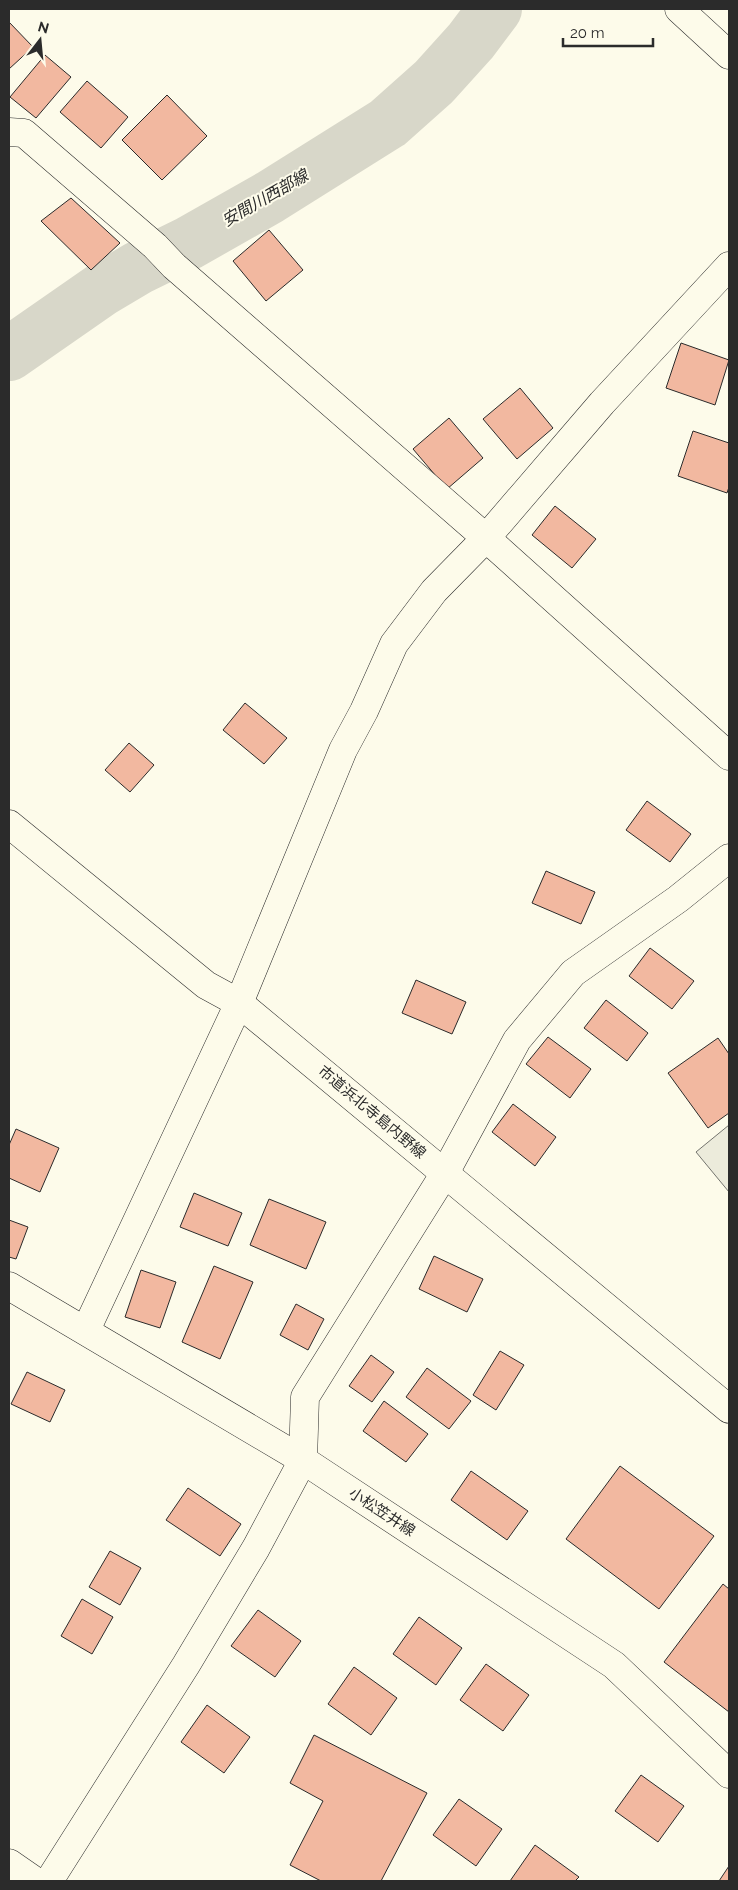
<svg xmlns="http://www.w3.org/2000/svg" width="738" height="1890" font-family="Raleway,'Noto Sans JP',sans-serif">
	<style>
		.green { fill: #ecebdb; stroke: #74746e }
		.lines { fill: none; stroke-linecap: round; stroke-linejoin: round }
		.river { stroke: #d8d7c9; stroke-width: 54 }
		.building { fill: #f2b8a0; stroke: #2b2b2b }
		.street-casing { stroke: #2b2b2b; stroke-width: 29 }
		.secondary-casing { stroke: #2b2b2b; stroke-width: 29 }
		.street { stroke: #fdfbea; stroke-width: 28 }
		.secondary { stroke: #fdfbea; stroke-width: 28 }
		.labels { text-anchor: middle; dominant-baseline: central; stroke-width: 4; stroke-linejoin: round; paint-order: stroke }
		.street-label { font-size: 15px; fill: #2b2b2b; stroke: #fdfbea }
		.water-label { font-size: 16px; font-style: italic; fill: #2b2b2b; stroke: #fdfbea }
	</style>
	<rect width="100%" height="100%" fill="#fdfbea"/>
	<path class="green" d="M729,1125V1192L696,1152Z"/>
	<g class="lines">
		<path class="river" d="M9,354L101,290L138,268L189,243L270,197L388,123L434,82L471,41L495,9"/>
	</g>
	<path class="building" d="M9,22L33,47L9,69Z
		M45,55L71,77L36,118L10,97Z
		M87,81L128,117L101,148L60,112Z
		M167,95L207,136L162,180L122,140Z
		M71,198L120,243L91,270L41,221Z
		M269,230L303,270L266,301L233,261Z
		M681,343L729,360L715,405L666,388Z
		M520,388L553,428L517,459L483,419Z
		M449,418L483,458L447,489L413,449Z
		M693,431L729,443V487L727,493L678,476Z
		M555,506L596,539L572,568L532,535Z
		M245,703L287,738L264,764L223,730Z
		M129,743L154,765L130,792L105,770Z
		M647,801L691,834L670,862L626,830Z
		M546,871L595,892L581,924L532,903Z
		M650,948L694,981L672,1009L629,976Z
		M416,980L466,1002L452,1034L402,1013Z
		M606,1000L648,1033L627,1061L584,1028Z
		M548,1037L591,1069L570,1098L526,1064Z
		M718,1038L729,1054V1113L708,1128L668,1073Z
		M513,1104L556,1137L535,1166L492,1132Z
		M16,1129L59,1148L40,1192L9,1178V1145Z
		M194,1193L242,1213L228,1246L180,1227Z
		M269,1199L326,1222L306,1269L250,1245Z
		M9,1220L28,1227L16,1259L9,1257Z
		M434,1256L483,1279L467,1312L419,1289Z
		M214,1266L253,1282L220,1359L182,1342Z
		M141,1270L176,1282L160,1328L125,1317Z
		M296,1304L324,1319L308,1350L280,1335Z
		M500,1351L524,1365L496,1410L473,1395Z
		M371,1355L394,1372L372,1402L349,1386Z
		M427,1368L471,1401L449,1429L406,1397Z
		M27,1372L65,1390L50,1422L11,1404Z
		M384,1401L428,1434L406,1462L363,1431Z
		M620,1466L714,1536L659,1609L566,1539Z
		M471,1471L528,1511L507,1540L451,1500Z
		M188,1488L241,1524L220,1556L166,1520Z
		M110,1551L141,1568L120,1605L89,1587Z
		M723,1584L729,1589V1712L664,1662Z
		M82,1599L113,1617L92,1654L61,1636Z
		M258,1610L301,1641L275,1677L231,1646Z
		M419,1617L462,1648L436,1685L393,1654Z
		M486,1664L529,1695L503,1731L460,1700Z
		M354,1667L397,1698L371,1735L328,1704Z
		M207,1705L250,1737L224,1773L181,1742Z
		M314,1735L427,1793L381,1881H321L290,1865L323,1801L290,1783Z
		M641,1775L684,1806L658,1842L615,1811Z
		M459,1799L502,1829L476,1866L433,1835Z
		M535,1845L579,1877L575,1881H510Z
		M729,1866V1881H719Z"/>
	<g class="lines">
		<defs>
			<path id="street" d="M679,9L729,55
				M9,132L24,133L155,246L174,266L486,538L729,756
				M86,1330L239,1003L343,750L364,711L394,644L434,591L486,538L602,403L729,266
				M9,1863L35,1881
				M49,1881L186,1665L256,1548L303,1460L305,1397L445,1173L517,1040L573,973L678,899L729,858"/>
			<path id="secondary" d="M9,824L206,985L239,1003L729,1409
				M9,1286L303,1460L614,1665L729,1774"/>
		</defs>
		<use href="#street" class="street-casing"/>
		<use href="#secondary" class="secondary-casing"/>
		<use href="#street" class="street"/>
		<use href="#secondary" class="secondary"/>
	</g>
	<g class="labels">
		<g class="street-label">
			<text transform="translate(372 1112) rotate(40)">市道浜北寺島内野線</text>
			<text transform="translate(382 1512) rotate(33)">小松笠井線</text>
		</g>
		<g class="water-label">
			<text transform="translate(265 198) rotate(-30)">安間川西部線</text>
		</g>
	</g>
	<rect width="738" height="1890" fill="none" stroke="#2b2b2b" stroke-width="20"/>
	<g transform="translate(40 40) rotate(16)" stroke="#fdfbea" stroke-width="4" paint-order="stroke">
	<path d="M0-4L9 19L0 12L-9 19Z" fill="#2b2b2b"/>
	<text y="-8" font-size="14" font-weight="bold" text-anchor="middle" fill="#2b2b2b">N</text>
	</g>
	<path d="M563 38v8h90v-8" fill="none" stroke="#2b2b2b" stroke-width="2.5"/>
	<text x="570" y="38" font-size="15" fill="#2b2b2b" stroke="#fdfbea" stroke-width="4" paint-order="stroke">20 m</text>
</svg>
